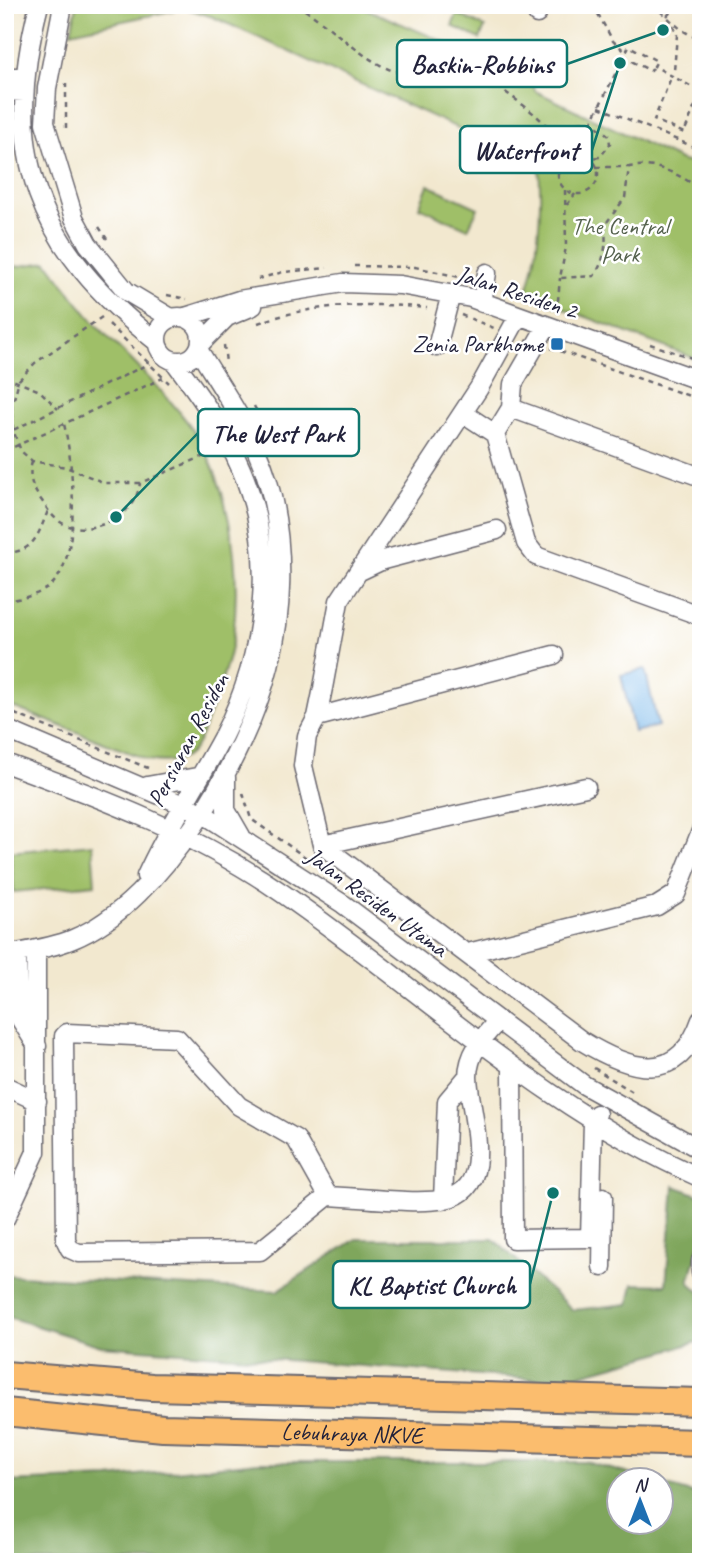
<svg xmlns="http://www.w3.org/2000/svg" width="706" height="1567" font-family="Caveat,sans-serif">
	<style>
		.green { fill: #9fbf68; stroke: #607052; stroke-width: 2 }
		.forest { fill: #7fa65c; stroke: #50644c; stroke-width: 2 }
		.water { fill: #75b5e9; stroke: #4c6c92; stroke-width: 2 }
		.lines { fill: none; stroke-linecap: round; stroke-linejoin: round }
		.minor-casing { stroke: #6b676f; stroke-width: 21 }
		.highway-casing { stroke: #6b676f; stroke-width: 30 }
		.path { stroke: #6b676f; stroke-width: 2.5; stroke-dasharray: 5 5; stroke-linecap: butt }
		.minor { stroke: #fff; stroke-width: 18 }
		.highway { stroke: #fbbd6e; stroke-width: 26 }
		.poi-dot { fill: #1f6fb2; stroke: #fff; stroke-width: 2.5 }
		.labels { text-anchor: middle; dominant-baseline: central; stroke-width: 5; stroke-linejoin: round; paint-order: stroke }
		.park-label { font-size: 24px; fill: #54614d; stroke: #fff }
		.street-label { font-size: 24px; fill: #22223b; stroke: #fff }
		.poi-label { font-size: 24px; fill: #22223b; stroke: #fff; text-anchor: end }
		.leader { fill: none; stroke: #0f766e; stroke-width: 2.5 }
		.callout-dot { fill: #0f766e; stroke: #fff; stroke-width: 2.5 }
		.callout { fill: #fff; stroke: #0f766e; stroke-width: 2.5 }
		.callout-label { font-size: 26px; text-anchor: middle; font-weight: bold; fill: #22223b }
	</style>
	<rect width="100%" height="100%" fill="#fff"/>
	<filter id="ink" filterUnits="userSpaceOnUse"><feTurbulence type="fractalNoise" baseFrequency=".0143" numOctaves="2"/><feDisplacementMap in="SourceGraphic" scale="14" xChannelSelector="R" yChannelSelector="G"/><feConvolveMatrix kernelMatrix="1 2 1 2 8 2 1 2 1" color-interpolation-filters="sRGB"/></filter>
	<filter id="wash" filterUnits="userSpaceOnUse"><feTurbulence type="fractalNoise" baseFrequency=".00686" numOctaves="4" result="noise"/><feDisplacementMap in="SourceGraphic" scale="28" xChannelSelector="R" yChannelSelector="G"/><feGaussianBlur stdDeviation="1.57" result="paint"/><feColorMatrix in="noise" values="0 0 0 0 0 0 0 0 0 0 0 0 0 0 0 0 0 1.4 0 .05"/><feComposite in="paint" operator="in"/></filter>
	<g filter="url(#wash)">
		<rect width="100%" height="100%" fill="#f2e8cf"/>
		<path class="green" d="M77,5H357L532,79L535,91L682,161L701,165V361L526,294C540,252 542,209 539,165L213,17L185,8L71,32Z
			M457,14L485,27L480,39L452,26Z
			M428,185L478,208L468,229L419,207Z
			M47,262C65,286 83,311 104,333C130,359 157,384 181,414C230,472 242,564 233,637C229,662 220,685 211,709C197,746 194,769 148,760L5,704V268Z
			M92,844L95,884L14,892L10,852Z"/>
		<path class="forest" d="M674,1186L701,1196V1240L689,1282L701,1293V1341L557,1381L101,1346L5,1316V1275L277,1291L356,1239H493L573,1310L629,1304L633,1284L666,1285Z
			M258,1462H587L646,1479L618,1480V1522H660L661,1484L701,1496V1562H5V1482L109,1478Z"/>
		<path class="water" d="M645,669L658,726L634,732L621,675Z"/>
	</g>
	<g filter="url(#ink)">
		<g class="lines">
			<defs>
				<path id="minor" d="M39,5C0,154 37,248 157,342
					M63,5L47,88L45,123L74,218L88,244L126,291L171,318
					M537,5V14
					M5,77H25
					M5,91L24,92
					M482,303L487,273
					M157 339a22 22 0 1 1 44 0a22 22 0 1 1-44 0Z
					M185,317L239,300L343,283L400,285L471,298L701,381
					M518,317L479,388L339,601L323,688L317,717L307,736L303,766L322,845L582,1041C629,1070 678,1087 701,1020
					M202,342L227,317L253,306
					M437,347L451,294
					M511,408L701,477
					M463,413L495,434L511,408L513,384L546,327
					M495,434L526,543L536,556L701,616
					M360,571L383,560L497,530
					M317,717L554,655
					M5,729L202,813L343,904L584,1085L701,1150
					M5,763C102,798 197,834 282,893C421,989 544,1109 701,1178
					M226,777V810L241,836
					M147,786L197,777
					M322,845L586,787
					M146,876C168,827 198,783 223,736C265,656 278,554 241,469C224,429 200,396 174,361
					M17,953L19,1017L37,1046
					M468,953L657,906L676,894L701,831
					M5,955C27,951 52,948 73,939C162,903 247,756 269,666C283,612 284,551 272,497C260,442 228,398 199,351
					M67,1033L177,1038L239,1106L296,1139L328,1196L260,1251L79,1253L70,1249L66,1241L64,1036Z
					M512,1068L513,1239L590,1238L593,1121L597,1114
					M5,1086L37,1101
					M328,1196C357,1197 419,1205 445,1199C499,1188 469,1112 468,1077C468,1054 482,1038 497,1022
					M443,1200L447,1101L468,1076
					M5,1219L36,1152V949
					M701,1261V1273
					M602,1267L603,1197"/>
				<g id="highway">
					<path d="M5,1375L152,1387L701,1402"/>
					<path id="s1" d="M5,1412L163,1428L701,1443"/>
				</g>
			</defs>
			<use href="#minor" class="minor-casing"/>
			<use href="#highway" class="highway-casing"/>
			<path class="path" d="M296,5C331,24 356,56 393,71C411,78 426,59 444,61C469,64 530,107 547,126C556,135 560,148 563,159
				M593,5L613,41L626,52
				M653,5L682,30L701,41
				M667,16L677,5
				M673,25L677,35L674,71
				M623,57L651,71L654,66
				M670,80L654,120L684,133L699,96
				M66,83V132
				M599,107L701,150
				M7,115L10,150
				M591,123L629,46L657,61L654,66L701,92
				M555,135L571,155
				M574,154L566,139L567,129C581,114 597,125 609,136L610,144L600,157L590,158
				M558 174a20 20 0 1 1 40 0a20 20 0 1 1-40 0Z
				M596,167H628
				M565,190L566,247L560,278L594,276C604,262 608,243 604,226L625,198L629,167C655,162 680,174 701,190
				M567,205L575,194
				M99,227L107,239
				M354,266L415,267L468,279
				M258,279L283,272L327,268
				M167,295L187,299
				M557,311L560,278
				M461,315L494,328
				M102,317L35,363L19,380L12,406L13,430L21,451L32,461L66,467L105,483H140L214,452
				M258,323C312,304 370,302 427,308
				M109,324L169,383
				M650,344L701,361
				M224,345L226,363
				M551,348L701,400
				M5,377L40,391L58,409
				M254,406L267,431
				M5,434L150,363
				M5,451L163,378
				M32,461C28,478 32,488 42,501C49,512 56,522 69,526C99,534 136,514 140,483
				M5,553C35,552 38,534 48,511
				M5,601C19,599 35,596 46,589C84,566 73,461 64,424
				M5,710L148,768
				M243,793L251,819L332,876
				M594,1068L636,1094"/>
			<use href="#minor" class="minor"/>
			<use href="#highway" class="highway"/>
		</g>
	</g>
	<rect class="poi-dot" x="550" y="337" width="14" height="14" rx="3.5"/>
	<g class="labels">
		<g class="park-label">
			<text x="620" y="226">The Central<tspan x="620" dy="28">Park</tspan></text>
		</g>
		<g class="street-label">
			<text transform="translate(517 292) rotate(18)">Jalan Residen 2</text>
			<text transform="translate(188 740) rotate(-62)">Persiaran Residen</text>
			<text transform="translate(377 902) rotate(36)">Jalan Residen Utama</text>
			<text stroke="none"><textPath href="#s1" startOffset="348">Lebuhraya NKVE</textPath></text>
		</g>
		<g class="poi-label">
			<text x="543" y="344">Zenia Parkhome</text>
		</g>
	</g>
	<path class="leader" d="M663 30L567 64M620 63L592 150M116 517L198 433M553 1193L530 1284"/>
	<g class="callout-dot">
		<circle cx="663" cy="30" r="7"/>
		<circle cx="620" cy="63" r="7"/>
		<circle cx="116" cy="517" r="7"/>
		<circle cx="553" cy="1193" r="7"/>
	</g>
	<g class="callout">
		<rect x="397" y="40" width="170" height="47" rx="7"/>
		<rect x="460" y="126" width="132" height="47" rx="7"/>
		<rect x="198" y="409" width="161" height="47" rx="7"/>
		<rect x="333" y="1261" width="197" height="47" rx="7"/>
	</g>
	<g class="callout-label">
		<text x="482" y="73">Baskin-Robbins</text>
		<text x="526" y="159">Waterfront</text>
		<text x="278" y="442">The West Park</text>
		<text x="432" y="1294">KL Baptist Church</text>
	</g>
	<rect width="706" height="1567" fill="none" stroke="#fff" stroke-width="28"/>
	<g transform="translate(640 1501)"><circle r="33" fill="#ffffff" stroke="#a7a7b1" stroke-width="2"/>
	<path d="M0-5L12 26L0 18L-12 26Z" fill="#1f6fb2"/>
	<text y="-10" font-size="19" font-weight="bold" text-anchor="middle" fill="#22223b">N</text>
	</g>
</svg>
